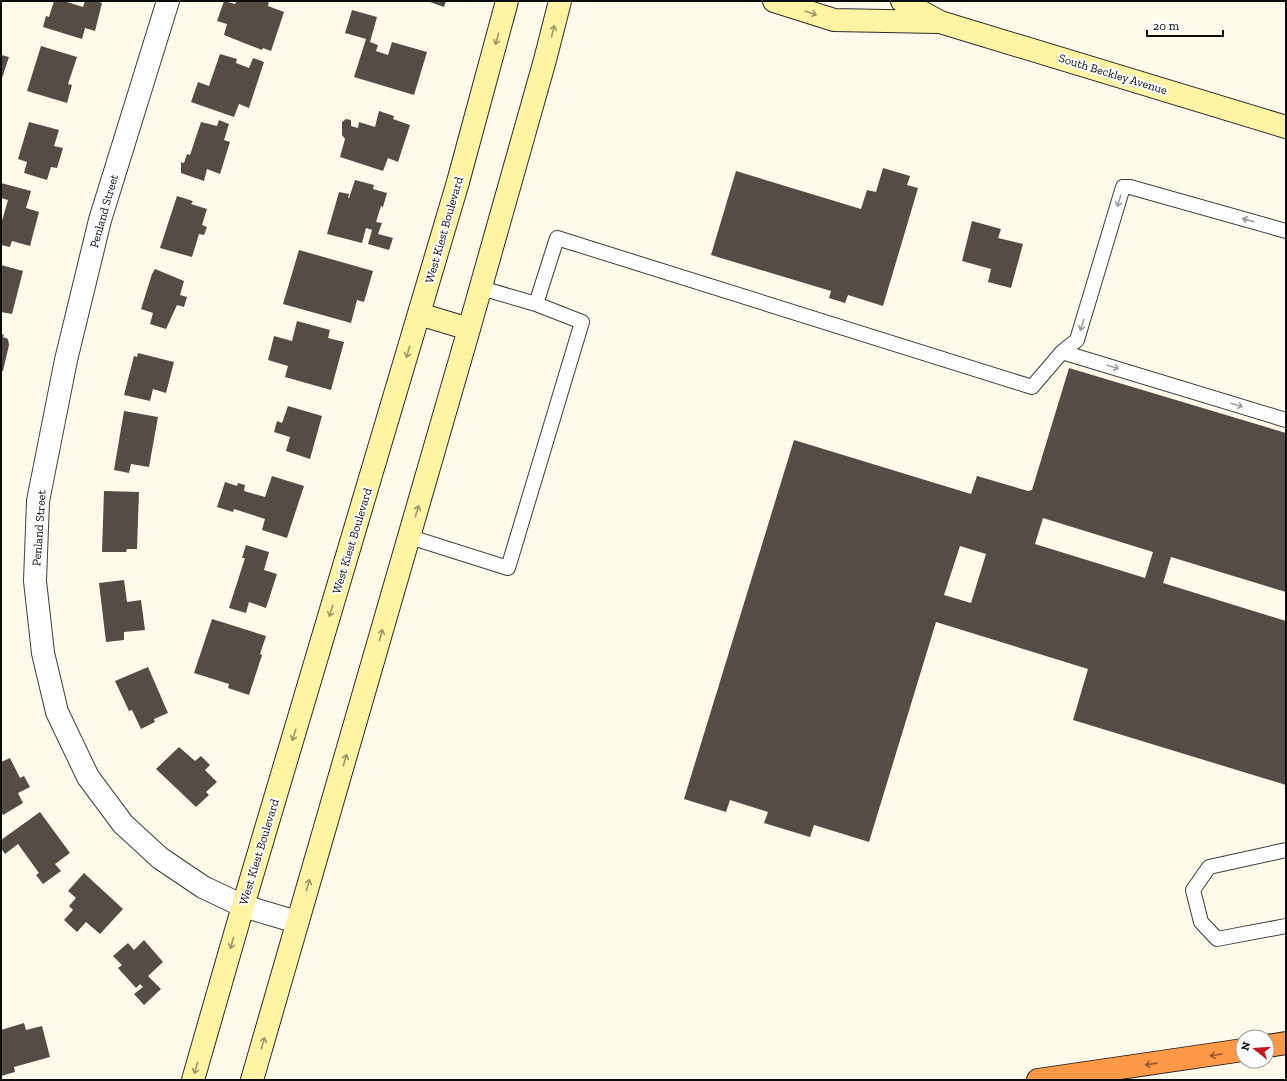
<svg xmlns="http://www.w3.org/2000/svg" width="1287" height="1081" font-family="'Zilla Slab',serif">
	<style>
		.building { fill: #554c46; fill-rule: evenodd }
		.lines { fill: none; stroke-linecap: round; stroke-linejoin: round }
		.lane-casing { stroke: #3e3e3e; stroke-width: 16 }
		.street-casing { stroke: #3e3e3e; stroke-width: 24 }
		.secondary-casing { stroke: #2d2d2d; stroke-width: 24 }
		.highway-casing { stroke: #1c1c1c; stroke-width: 24 }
		.lane { stroke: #fff; stroke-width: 14 }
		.street { stroke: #fff; stroke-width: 22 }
		.secondary { stroke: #fff4a4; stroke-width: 22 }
		.highway { stroke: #ff9947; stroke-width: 22 }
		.oneway { stroke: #9d9767 }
		.oneway2 { stroke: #9d9d9d }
		.oneway3 { stroke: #91592c }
		.labels { text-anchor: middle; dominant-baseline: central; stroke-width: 4; stroke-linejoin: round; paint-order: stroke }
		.street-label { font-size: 12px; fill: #0b0b0b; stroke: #fff }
	</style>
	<rect width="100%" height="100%" fill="#fffae9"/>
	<path class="building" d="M54,1H64L83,7L85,1H96L102,3L95,31L85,28L82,39L43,27L46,16L49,17Z
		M224,1L235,4L237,1H269L268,6L284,12L271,51L263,48L262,50L224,35L227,24L217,21Z
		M427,1H446L444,7Z
		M352,10L377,17L370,42L378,45L376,51L388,55L392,42L427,52L414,95L354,77L366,39L345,33Z
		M41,46L77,57L68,84L72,85L67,103L27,91Z
		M220,54L237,59L236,63L249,68L253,58L264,62L249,108L239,104L234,117L191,102L198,82L209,86Z
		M1,55L9,57L1,81Z
		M379,111L394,116L393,119L410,125L398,162L388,158L383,171L340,157L345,139L342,135V122L346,119L351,120V126L358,128L359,122L375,127Z
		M219,120L229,124L224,140L230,142L220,174L207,169L204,181L181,173V162L184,163L187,154L190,155L201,122L217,126Z
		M29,122L59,130L54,146L63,148L57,168L51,167L47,180L24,173L27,162L18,159Z
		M883,168L910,176L907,185L918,188L883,306L848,295L845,303L829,298L831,291L711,255L736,171L861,209L867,190L876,192Z
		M355,180L374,185L373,189L387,193L383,207L381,206L376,222L382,223L378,234L393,238L389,250L368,244L372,230L366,228L362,243L327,234L339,192L349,194L348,198H349Z
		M1,183L31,191L26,208L39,212L30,246L12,241L10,247L1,245V224L8,200L1,198Z
		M177,196L193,201L191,204L207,209L202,225L207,227L204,235L199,234L192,257L160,248Z
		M972,221L1001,229L998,238L1023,244L1011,288L988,282L991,269L962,261Z
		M299,250L373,271L364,302L357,300L351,323L283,304Z
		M1,265L23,271L12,314L1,312Z
		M155,269L184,281L180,295L187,297L184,307L177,305L166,329L150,324L153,313L141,309L152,274Z
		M297,321L330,330L328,338L344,342L331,390L285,377L288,366L268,360L274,336L292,341Z
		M1,334L4,335L3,337L8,339L9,345L3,371H1Z
		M138,353L174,362L166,393L153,389L150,401L124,395L134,356L137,357Z
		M1069,368L1286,433V592L1171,557L1163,583L1286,621V785L1073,720L1088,669L936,622L869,842L814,825L810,837L764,823L768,812L730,800L726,812L684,799L794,440L971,494L977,476L1028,491L1032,490ZM1043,518L1153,552L1145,578L1035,544ZM960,546L986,554L971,603L944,595Z
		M288,406L322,416L310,459L286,451L290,437L274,432L277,421L282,423Z
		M124,411L158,417L149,467L131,464L129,473L114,470Z
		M272,476L304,486L287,538L262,530L265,519L234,509L233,512L217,507L225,482L237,486L238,483L245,485L244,491L265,497Z
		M104,491L139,492L137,549H127L126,552H102Z
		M246,545L269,552L264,570L277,574L266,608L249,602L246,613L229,608L245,558H242Z
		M124,580L127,602L141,600L145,630L124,632V640L106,642L99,583Z
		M212,619L266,636L260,654L262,655L249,695L228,688L229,684L194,673Z
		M148,667L168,713L154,719L155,722L141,729L132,710L129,711L115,681Z
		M179,747L195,761L201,756L210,765L205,770L217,782L206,792L209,795L196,807L156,769Z
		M10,758L20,778L24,776L30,787L18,793L23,803L3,815L1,811V762Z
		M40,812L70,853L55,864L61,871L43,884L36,875L39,873L18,844L5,854L1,848V840Z
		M84,873L123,909L100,934L86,922L77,932L64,920L73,910L69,906L76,898L68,891Z
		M144,940L163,962L148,976L161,989L144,1005L134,994L143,987L140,984L136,988L118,968L122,965L113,956L128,943L134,950Z
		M24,1023L26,1030L42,1026L50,1057L14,1067L15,1072L1,1076V1030Z"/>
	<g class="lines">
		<defs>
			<path id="lane" d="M481,288L536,304L557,238L1032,387L1062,352L1077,340L1123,187H1130L1286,231
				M1062,352L1286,420
				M410,537L508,568L582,322L536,304
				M1286,850L1209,867L1193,890L1201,922L1217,939L1286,926"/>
			<path id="street" d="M168,1L100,220L66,360L38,501L35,581L43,653L57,712L88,777L123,824L160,858L203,887L243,906L297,922"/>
			<path id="secondary" d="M774,1L834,20L937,22
				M902,1L940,22L1286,127
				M419,314L469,329
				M193,1080L243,906L458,182L507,1
				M252,1080L469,329L545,60L560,1"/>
			<path id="highway" d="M1267,1046L1286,1043
				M1038,1080L1243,1050"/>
		</defs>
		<use href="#lane" class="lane-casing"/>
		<use href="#street" class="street-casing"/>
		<use href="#secondary" class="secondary-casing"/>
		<use href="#highway" class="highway-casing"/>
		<use href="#lane" class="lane"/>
		<use href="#street" class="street"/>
		<use href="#secondary" class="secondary"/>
		<use href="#highway" class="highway"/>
	</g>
	<defs><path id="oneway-shaft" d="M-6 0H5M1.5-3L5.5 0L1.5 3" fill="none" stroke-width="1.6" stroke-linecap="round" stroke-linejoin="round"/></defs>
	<g class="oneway">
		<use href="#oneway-shaft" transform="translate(811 13) rotate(18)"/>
		<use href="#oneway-shaft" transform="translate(553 31) rotate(-76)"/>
		<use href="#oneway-shaft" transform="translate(497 39) rotate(105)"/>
		<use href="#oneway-shaft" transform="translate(408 352) rotate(107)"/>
		<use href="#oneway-shaft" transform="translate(417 511) rotate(-74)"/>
		<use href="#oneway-shaft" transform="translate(331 611) rotate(107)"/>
		<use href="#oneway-shaft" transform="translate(381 635) rotate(-74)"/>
		<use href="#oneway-shaft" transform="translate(294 735) rotate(107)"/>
		<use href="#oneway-shaft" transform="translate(345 760) rotate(-74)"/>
		<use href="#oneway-shaft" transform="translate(308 885) rotate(-74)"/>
		<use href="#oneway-shaft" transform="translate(232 943) rotate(106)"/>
		<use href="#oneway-shaft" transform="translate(263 1043) rotate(-74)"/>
		<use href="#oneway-shaft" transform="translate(196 1068) rotate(106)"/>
	</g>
	<g class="oneway2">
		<use href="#oneway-shaft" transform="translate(1119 201) rotate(107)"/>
		<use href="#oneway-shaft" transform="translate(1248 220) rotate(-164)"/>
		<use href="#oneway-shaft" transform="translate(1082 325) rotate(107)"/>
		<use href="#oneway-shaft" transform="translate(1113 367) rotate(17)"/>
		<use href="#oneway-shaft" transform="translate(1237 405) rotate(17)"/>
	</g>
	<g class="oneway3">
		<use href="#oneway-shaft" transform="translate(1216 1055) rotate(171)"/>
		<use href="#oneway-shaft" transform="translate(1151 1064) rotate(172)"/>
	</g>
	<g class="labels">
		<g class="street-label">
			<text transform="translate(1113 74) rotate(17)">South Beckley Avenue</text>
			<text transform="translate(104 211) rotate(-74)">Penland Street</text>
			<text transform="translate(444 230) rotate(-74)">West Kiest Boulevard</text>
			<text transform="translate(39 528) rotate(-86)">Penland Street</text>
			<text transform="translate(352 541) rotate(-73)">West Kiest Boulevard</text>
			<text transform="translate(259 852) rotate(-73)">West Kiest Boulevard</text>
		</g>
	</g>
	<rect width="1287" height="1081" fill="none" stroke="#0b0b0b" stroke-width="4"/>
	<g transform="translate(1255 1049) rotate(287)"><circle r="19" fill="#ffffff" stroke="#9d9d9d"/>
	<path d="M0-3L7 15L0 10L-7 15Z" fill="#c81620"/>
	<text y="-6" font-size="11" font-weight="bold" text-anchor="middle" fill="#0b0b0b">N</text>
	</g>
	<path d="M1147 30v6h76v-6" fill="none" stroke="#0b0b0b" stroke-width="2"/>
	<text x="1153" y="30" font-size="12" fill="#0b0b0b" stroke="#ffffff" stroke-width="3" paint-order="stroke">20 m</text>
</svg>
